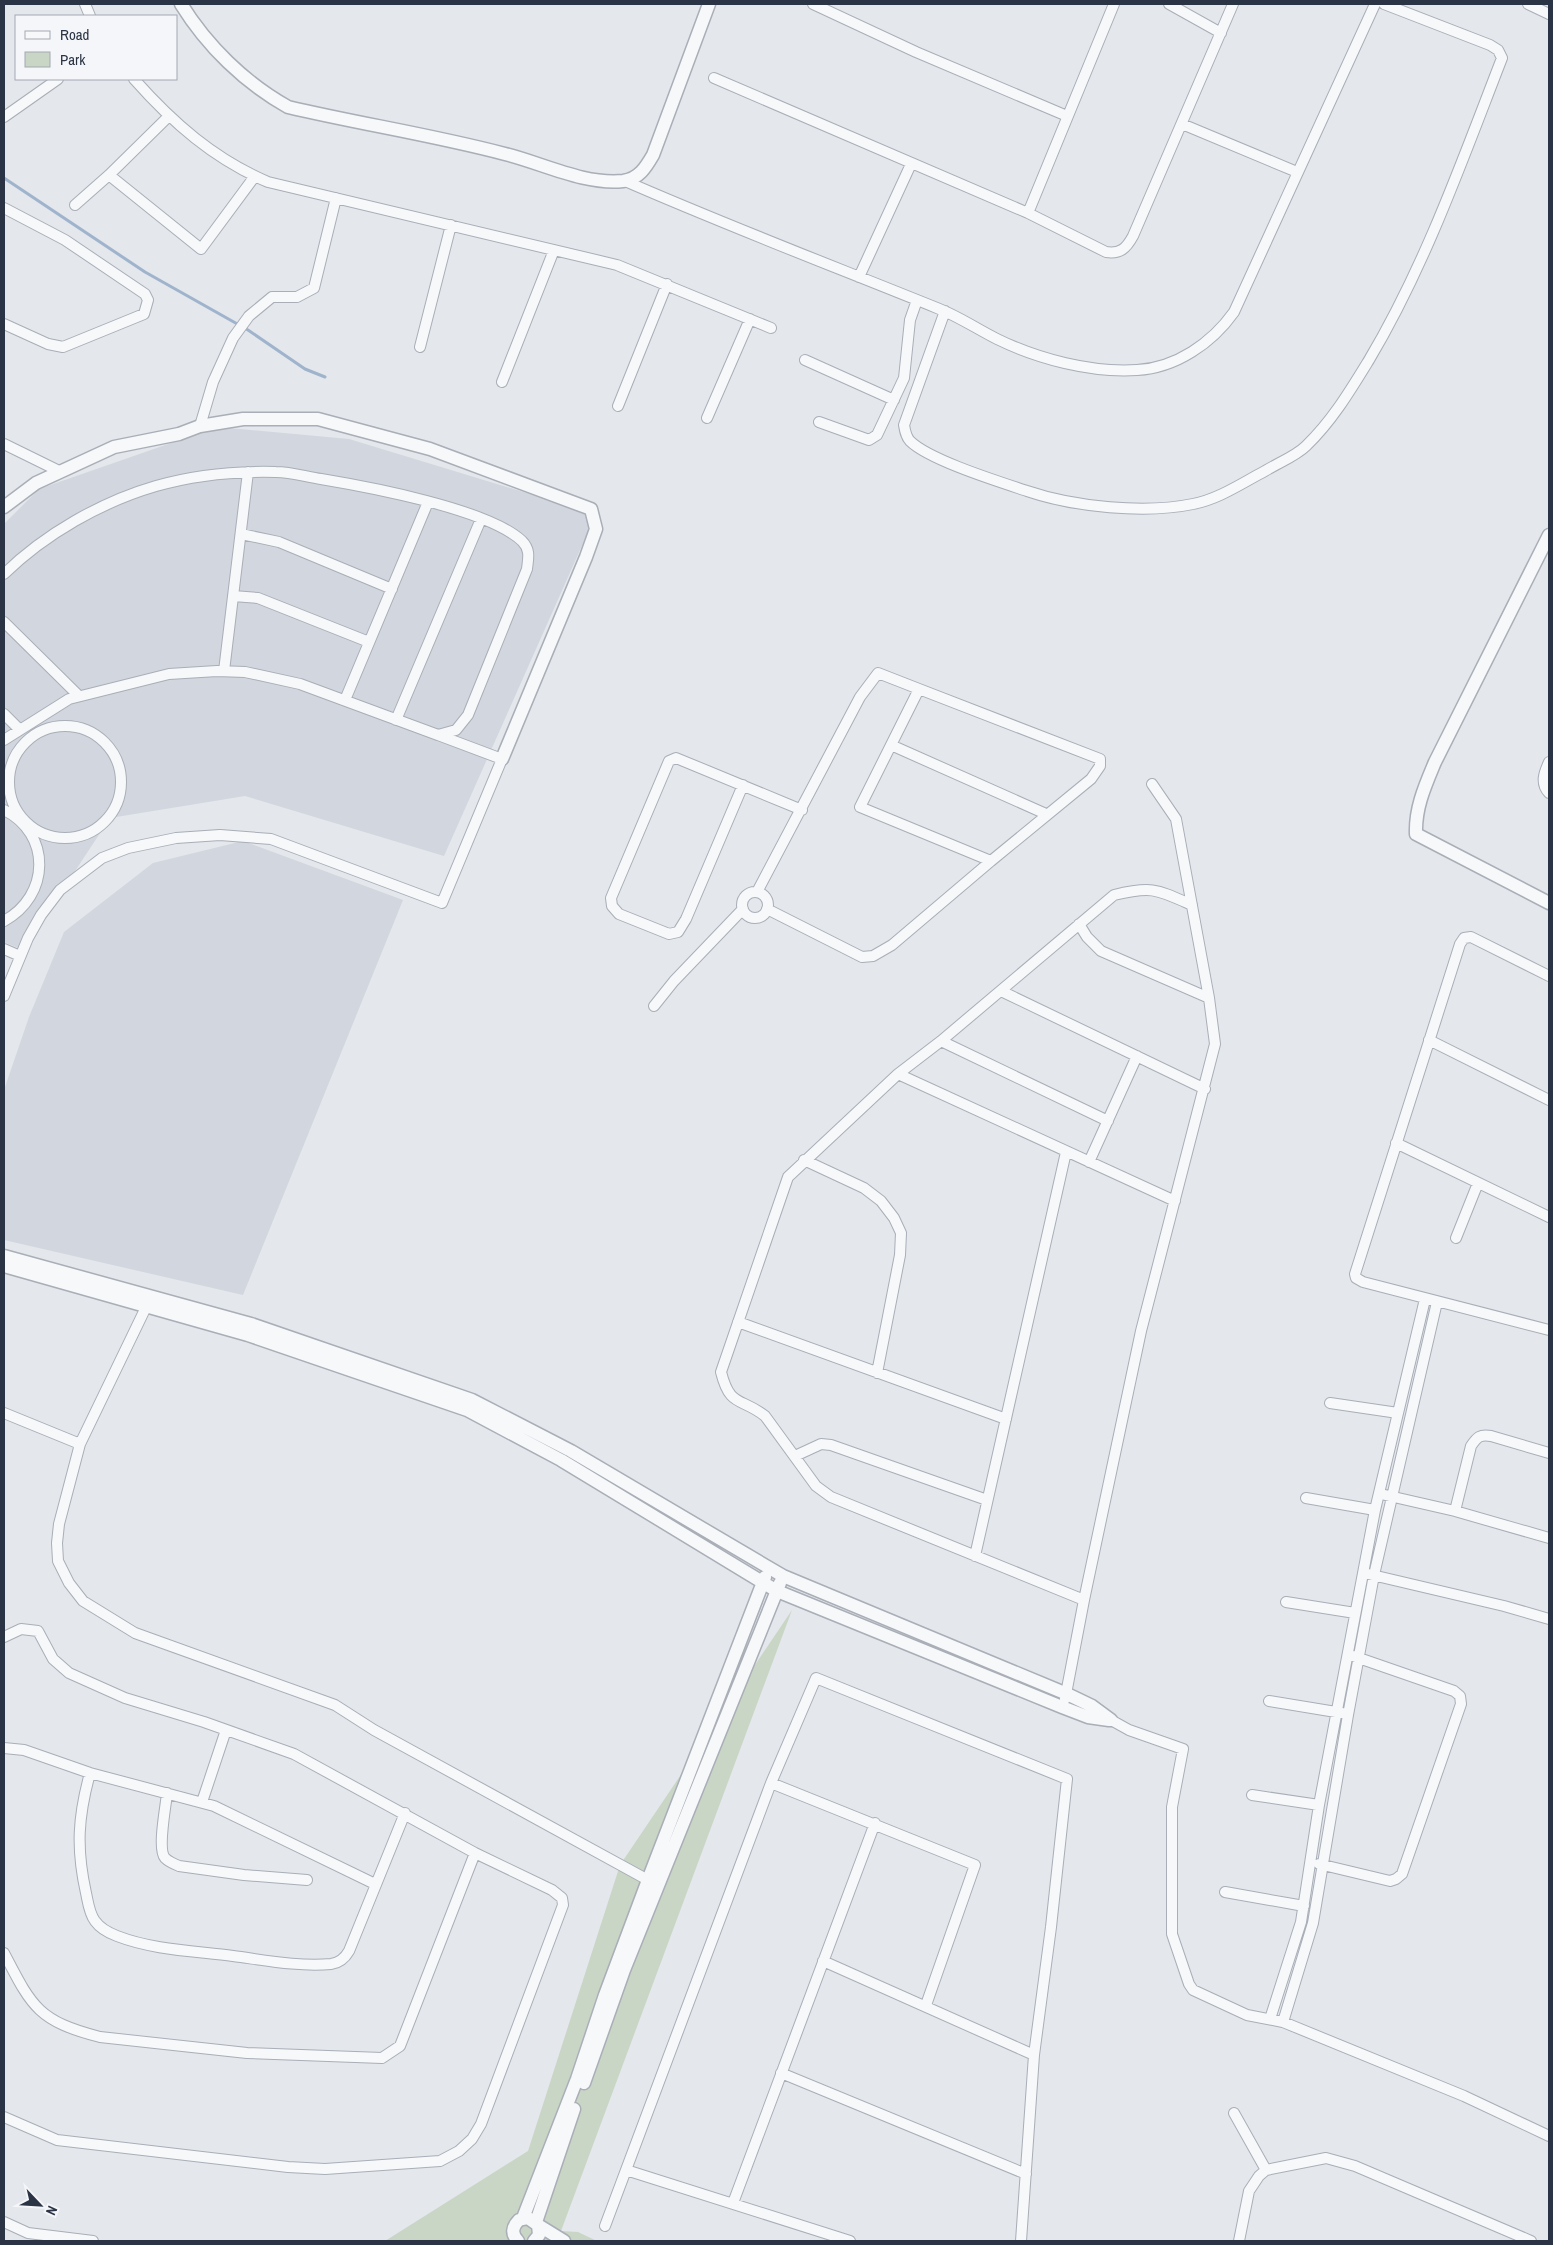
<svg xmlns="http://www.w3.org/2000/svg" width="1553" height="2245" font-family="'Archivo Narrow',sans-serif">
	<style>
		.built { fill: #d2d6de }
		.green { fill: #c9d6c5 }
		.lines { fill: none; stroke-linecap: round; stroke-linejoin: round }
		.stream { stroke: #9fb4cc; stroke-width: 3 }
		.minor-casing { stroke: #a9aeb7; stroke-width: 12 }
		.tertiary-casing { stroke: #a9aeb7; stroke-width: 15 }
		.minor { stroke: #f7f8fa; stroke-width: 10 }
		.tertiary { stroke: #f7f8fa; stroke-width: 12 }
	</style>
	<rect width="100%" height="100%" fill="#e4e7ec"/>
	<path class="built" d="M217,427L349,439L596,514L444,856L245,796L110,818L23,950L4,942V524L39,489Z
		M243,841L403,900L243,1295L4,1240V1090L29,1017L64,932L153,863Z"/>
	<path class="green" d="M792,1610L561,2231L578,2232L597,2241H385L528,2151L620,1865Z"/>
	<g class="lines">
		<path class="stream" d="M4,178L145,272L248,330L305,369L325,377"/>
		<defs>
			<path id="minor" d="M85,4L90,16
				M813,4L916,52L1067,116
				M1169,4L1221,33
				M1528,4L1549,14
				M714,78L1028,213L1106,252C1120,254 1126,249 1133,236L1233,4
				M134,79C173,123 214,159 268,182L617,265L771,328
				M4,117L58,79
				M1182,124L1297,172
				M109,175L201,249L255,176
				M625,181C728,226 833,266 937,308C958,316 977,329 997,339C1038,359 1091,373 1137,370C1176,368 1212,343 1234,312L1375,4
				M75,205L109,175L169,116
				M4,208L65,240L145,294L148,300L144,314L63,347L48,344L4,324
				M1028,213L1114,4
				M859,277L911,164
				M945,311L904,425C905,431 906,437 910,441C929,460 1000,482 1027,491C1074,507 1145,514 1193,504C1219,499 1242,483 1265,471C1278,463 1296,456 1306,446C1332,421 1350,391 1369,360C1425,266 1462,161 1502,58L1498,50L1490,45L1384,4
				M420,347L451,225
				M805,360L894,400
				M502,382L554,250
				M618,406L667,284
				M707,418L750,319
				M819,422L869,440L877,435L904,378L910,320L917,300
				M200,426L213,382L233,338L249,316L272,297H297L314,288L336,198
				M4,444L59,471
				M241,534L279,542L392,589
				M4,574C45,534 101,502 156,486C194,475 237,471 276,472C291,472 307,477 321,479C369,487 488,509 522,541C531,550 528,559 527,569L468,715L456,730L438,735L300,684L245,672L217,671L169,674L69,699L4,740
				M233,596L258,598L369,642
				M4,622L79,696
				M224,671L248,472
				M919,689L1100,759V766L1091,779L991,861L860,807Z
				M345,700L428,502
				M4,714L19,729
				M396,720L481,519
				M9 782a56 56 0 1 1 112 0a56 56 0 1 1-112 0Z
				M891,745L1046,814
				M1549,762C1544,773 1540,783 1549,793
				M743,785L686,919L678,932L669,934L619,914L612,906L611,898L669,761L676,758L802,810
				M4,810C52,834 50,896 4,921
				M757,892L860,697L878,673L919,689
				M742 905a13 13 0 1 1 26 0a13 13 0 1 1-26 0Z
				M767,909L862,957L873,956L892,945L991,861
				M1079,924L1087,937L1101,951L1209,998
				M4,949L20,956
				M1549,976L1471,937L1464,938L1460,944L1355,1274L1356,1278L1363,1282L1549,1330
				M1001,991L1205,1089
				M4,996L28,938L41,915L60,890L102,858L128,848L176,838L220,835L271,839L442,903L502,759L438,735
				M654,1006L674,981L743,909
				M1429,1040L1549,1100
				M941,1041L1108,1121
				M898,1074L788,1177L721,1372C730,1408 741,1397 765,1416L816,1486L831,1497L1084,1600L1141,1331L1215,1044L1209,998L1176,819L1152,784
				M1396,1143L1549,1217
				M804,1160L864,1188L881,1201L894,1218L901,1233L900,1255L877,1373
				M1089,1162L1137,1056
				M1175,1201L898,1074L941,1041L1114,895C1152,886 1156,889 1192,905
				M1456,1238L1478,1183
				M149,1301L80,1444L59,1524L57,1543L58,1561L69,1583L83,1601L135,1633L335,1705L374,1730L648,1880
				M738,1322L1006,1419
				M1330,1403L1398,1413
				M4,1413L80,1444
				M795,1456L821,1444L831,1445L987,1500
				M1385,1495L1455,1511L1549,1538
				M1306,1498L1375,1510
				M1455,1511L1471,1446C1477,1437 1480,1434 1491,1436L1549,1453
				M975,1556L1066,1152
				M1368,1574L1504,1606L1549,1619
				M1286,1602L1355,1613
				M4,1637L21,1629L38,1631L53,1659L69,1673L125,1698L204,1722L294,1754L475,1853L552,1890L562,1898L563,1905L481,2124L472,2139L459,2151L440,2161L325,2169L288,2167L57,2140L4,2117
				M1065,1699L1084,1600
				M1269,1701L1342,1713
				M1111,1720L1129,1730L1183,1749L1172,1807V1934L1189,1984L1193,1990L1247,2015L1283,2022L1464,2096L1549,2136
				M4,1748L24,1750L90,1773L214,1806L375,1884
				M90,1773C78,1817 76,1848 86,1893C88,1902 89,1913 95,1921C100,1928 109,1933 117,1936C153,1950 195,1951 233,1956C264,1960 299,1967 331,1964C339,1963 345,1958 349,1951L405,1813
				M771,1783L975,1865L926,2005
				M167,1793C166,1806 157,1849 165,1858C169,1862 174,1864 179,1866L244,1875L307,1880
				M1252,1795L1319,1805
				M202,1802L226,1730
				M1319,1864L1390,1881L1396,1879L1402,1874L1461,1704L1460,1696L1454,1691L1353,1656
				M1225,1892L1304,1906
				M4,1953C32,2007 38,2021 100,2037L247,2053L382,2058L400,2046L475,1853
				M823,1961L1034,2055
				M1270,2019L1301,1922L1319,1805L1375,1510L1425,1299
				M1283,2022L1313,1923L1348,1715L1374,1575L1437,1302
				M781,2073L1026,2174
				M1234,2113L1266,2170
				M626,2170L850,2241
				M733,2203L875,1823
				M4,2222L28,2233L93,2241
				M605,2226L771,1783L816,1678L1067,1779L1051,1927L1034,2055L1021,2241
				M1239,2241L1249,2191L1259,2176L1266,2170L1326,2158L1355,2166L1531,2241"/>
			<path id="tertiary" d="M181,4C207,46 245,83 288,107C360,124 433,135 505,154C542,163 584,185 623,181C639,179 646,167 653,155L709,4
				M4,507L36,483L114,447L179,434L200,426L243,419H318L430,449L591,509L596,529L586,557L502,759
				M1549,535L1435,762C1425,786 1415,808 1416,834L1549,903
				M4,1256L251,1324L472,1400L571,1451L783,1576L1067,1694L1092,1706L1111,1720
				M4,1266L248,1335L467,1410L561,1460L777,1591L1062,1707L1088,1717L1109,1720
				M584,2083L624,1970L780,1583
				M523,2218L577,2079L605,1995L648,1880L765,1577
				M536,2222L574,2109
				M538,2225L564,2241
				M518,2241C511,2234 512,2227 519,2220L528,2218L538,2225L539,2235L534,2241"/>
		</defs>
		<use href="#minor" class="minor-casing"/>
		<use href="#tertiary" class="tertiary-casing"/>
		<use href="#minor" class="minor"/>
		<use href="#tertiary" class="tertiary"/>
	</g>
	<rect width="1553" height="2245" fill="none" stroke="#2b3445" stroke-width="10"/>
	<rect x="15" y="15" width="162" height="65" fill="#f4f6f9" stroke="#a4a8b1"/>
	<rect x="25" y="31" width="25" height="8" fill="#f7f8fa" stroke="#a4a8b1"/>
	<text x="60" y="40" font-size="15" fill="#2b3445">Road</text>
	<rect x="25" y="52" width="25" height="15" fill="#c9d6c5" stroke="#a4a8b1"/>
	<text x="60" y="65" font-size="15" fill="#2b3445">Park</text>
	<g transform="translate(40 2205) rotate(115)" stroke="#f4f6f9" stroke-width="4" paint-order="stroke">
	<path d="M0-4L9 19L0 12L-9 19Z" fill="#2b3445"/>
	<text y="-8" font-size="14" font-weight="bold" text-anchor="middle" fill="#2b3445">N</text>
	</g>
</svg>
